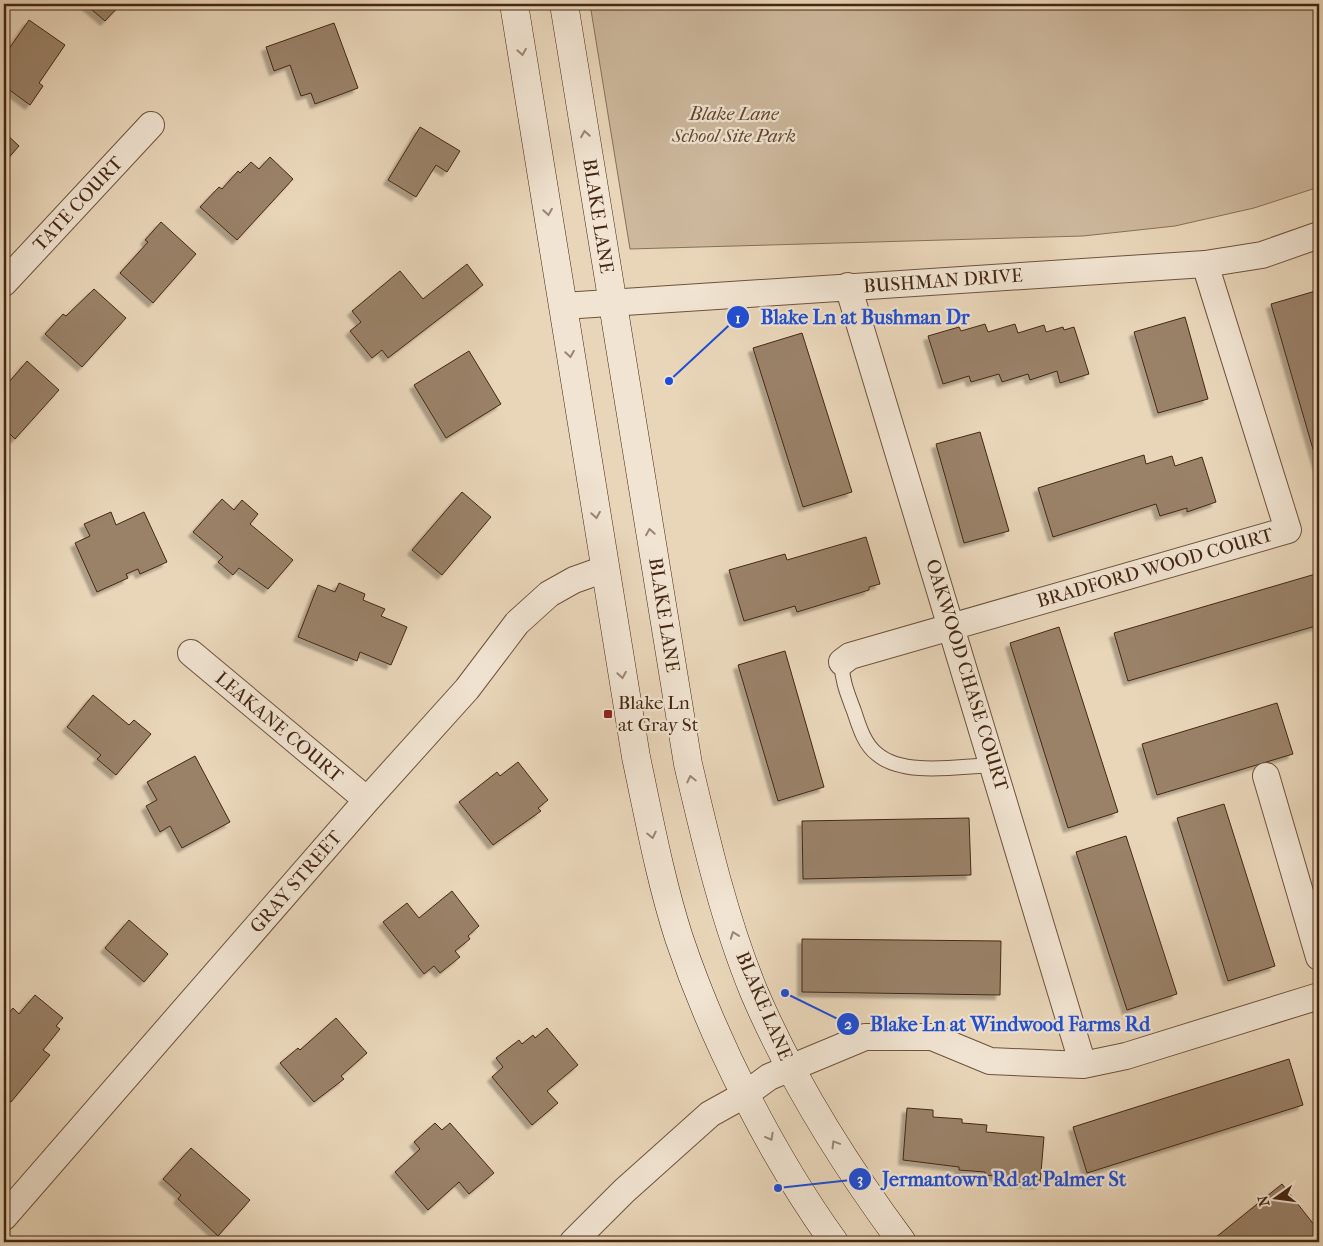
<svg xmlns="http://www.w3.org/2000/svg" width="1323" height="1246" font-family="'IM FELL French Canon',serif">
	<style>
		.green { fill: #cdb89d; stroke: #897058 }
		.building { fill: #9a8269; stroke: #452712; filter: url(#shadow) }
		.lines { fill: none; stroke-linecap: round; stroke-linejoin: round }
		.lane-casing { stroke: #6e533c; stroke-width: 16 }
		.street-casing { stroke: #6e533c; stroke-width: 28 }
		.secondary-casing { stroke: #452712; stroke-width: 29 }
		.lane { stroke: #f1e4d2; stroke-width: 14 }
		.street { stroke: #f1e4d2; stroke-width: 26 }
		.secondary { stroke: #f1e4d2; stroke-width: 28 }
		.oneway { stroke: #9b8672 }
		.poi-dot { fill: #8f2418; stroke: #f1e4d2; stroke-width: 2 }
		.labels { text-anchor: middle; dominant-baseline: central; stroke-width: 4.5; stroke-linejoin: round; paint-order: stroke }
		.park-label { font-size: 19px; font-style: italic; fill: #60442e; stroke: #f1e4d2 }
		.street-label { font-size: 19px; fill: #452712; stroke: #f1e4d2 }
		.poi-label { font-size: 19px; fill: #452712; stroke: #f1e4d2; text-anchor: start }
		.leader { fill: none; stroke: #1d4ed8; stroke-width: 2 }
		.callout-dot { fill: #1d4ed8; stroke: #f1e4d2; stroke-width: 2 }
		.mark-label { font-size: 15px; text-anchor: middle; font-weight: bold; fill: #fff }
		.callout-label { font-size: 20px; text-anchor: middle; font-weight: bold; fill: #1d4ed8; stroke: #f1e4d2; stroke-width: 4.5; stroke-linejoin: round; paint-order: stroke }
	</style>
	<defs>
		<filter id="shadow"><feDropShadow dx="-4.5" dy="4.5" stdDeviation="1" flood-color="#0004"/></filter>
	</defs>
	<rect width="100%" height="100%" fill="#e9d6b9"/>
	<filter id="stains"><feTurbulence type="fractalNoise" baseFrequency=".004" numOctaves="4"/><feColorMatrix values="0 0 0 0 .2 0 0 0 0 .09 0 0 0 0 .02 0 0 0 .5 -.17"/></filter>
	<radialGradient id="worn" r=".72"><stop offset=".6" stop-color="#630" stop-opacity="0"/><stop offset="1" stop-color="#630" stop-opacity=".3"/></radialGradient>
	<path class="green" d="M590,4H1319V187L1254,208L1175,226L1083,236L630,249Z"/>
	<path class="building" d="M85,4H121L105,21Z
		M29,20L65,45L39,83L43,86L30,105L4,86V56Z
		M334,23L358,88L315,104L311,93L301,96L290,65L274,71L266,47Z
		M420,127L460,151L447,172L436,165L416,197L388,180Z
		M4,132L19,146L4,163Z
		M270,157L293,179L237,240L200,207L219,187L222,189L238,171L240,173L251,162L259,169Z
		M161,222L196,254L153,303L120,273L148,242L145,240Z
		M467,264L483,285L388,358L382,350L372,358L350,331L361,322L352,311L400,271L423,299Z
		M94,289L126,318L82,367L45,334L63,314L66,316Z
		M1319,290V470L1271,304Z
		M1185,317L1208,399L1158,413L1134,332Z
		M985,324L988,332L1015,324L1018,333L1044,325L1046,332L1063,327L1064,330L1074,327L1089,374L1060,383L1057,371L1030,380L1028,374L1002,382L999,374L971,382L969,376L943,384L928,336L959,327L961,331Z
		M802,333L852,492L803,507L753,348Z
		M469,351L501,404L446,438L414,385Z
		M27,361L59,390L15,439L4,428V388Z
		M980,432L1009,531L964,543L936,444Z
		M1144,455L1146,464L1172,456L1175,466L1202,457L1216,502L1187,512V508L1160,516L1156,504L1053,537L1038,488Z
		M462,492L491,517L442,575L412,550Z
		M222,499L234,510L242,500L258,514L250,524L293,560L268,589L239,568L233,575L218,562L223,557L193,532Z
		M111,512L116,525L144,512L167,562L140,574L138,569L126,574L128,578L97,592L75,543L90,536L84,524Z
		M866,537L880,584L869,587V590L797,612L795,606L744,621L729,570L785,554L787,560Z
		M1319,573V625L1128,681L1114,633Z
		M339,583L365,594L363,600L385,609L381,616L407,627L391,665L360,652L357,661L298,637L318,585L335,592Z
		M1059,627L1118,812L1068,828L1010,643Z
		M785,651L824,787L778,801L738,665Z
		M93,695L129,725L134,720L151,734L116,775L97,759L101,755L67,727Z
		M1277,703L1293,754L1157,795L1142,744Z
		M195,756L230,822L182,848L170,826L160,832L146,806L157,800L147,782Z
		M518,762L548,800L538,808L541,811L493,845L459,802L497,772L500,776Z
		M1224,804L1275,966L1228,981L1177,818Z
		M969,818L971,875L803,879L802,821Z
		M1126,836L1177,994L1127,1010L1076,852Z
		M452,891L479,926L468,936L470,939L455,951L460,957L440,973L434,966L424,974L383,922L407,903L419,918Z
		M129,920L168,954L144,982L105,948Z
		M802,939L1001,941L1000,995L802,992Z
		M35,995L63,1018L56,1026L60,1029L43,1050L50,1055L11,1102L4,1096V1019L13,1008L19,1014Z
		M336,1018L367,1053L341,1076L344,1079L314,1102L280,1063L298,1048L300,1050Z
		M547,1028L578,1065L547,1091L558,1103L532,1125L492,1077L503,1067L496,1058L519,1040L522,1044L533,1035L535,1038Z
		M1289,1059L1303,1105L1087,1173L1073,1127Z
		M907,1108L933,1110V1117L962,1119V1123L987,1125L986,1132L1044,1137L1040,1184L1014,1182L1015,1178L985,1175V1172L959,1170V1167L903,1160Z
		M435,1123L442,1130L450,1123L494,1173L469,1194L459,1182L428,1210L395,1172L420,1149L414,1142Z
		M191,1148L250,1200L218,1236L178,1199L181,1195L163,1179Z
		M1282,1184L1319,1231V1242H1218L1215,1238Z"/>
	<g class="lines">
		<defs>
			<path id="lane" d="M842,662C841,679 848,695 854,711C859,726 864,744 877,754C904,777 960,766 994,765"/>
			<path id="street" d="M4,283L151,125
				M848,286L1083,1065
				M563,306L1205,264L1262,255L1319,235
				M191,653L367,800
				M842,662L850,656L1288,530L1205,264
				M1266,776L1319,957
				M4,1217L367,800L467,689L517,623L549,594L574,580L605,569
				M573,1242L624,1191L710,1114L746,1094L769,1077L865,1037H932L990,1061L1083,1065L1126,1056L1319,996"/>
			<path id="secondary" d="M514,4L636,757C649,818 660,879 679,938C714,1042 771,1154 834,1242
				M564,4L688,764C706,841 724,919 754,992C792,1081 845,1165 902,1242"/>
		</defs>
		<use href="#lane" class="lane-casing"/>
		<use href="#street" class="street-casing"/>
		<use href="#secondary" class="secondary-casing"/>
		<use href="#lane" class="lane"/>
		<use href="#street" class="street"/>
		<use href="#secondary" class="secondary"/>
	</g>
	<defs><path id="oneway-chevron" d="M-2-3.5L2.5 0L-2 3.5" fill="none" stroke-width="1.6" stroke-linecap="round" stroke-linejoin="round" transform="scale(1.25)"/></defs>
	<g class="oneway">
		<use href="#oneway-chevron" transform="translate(522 52) rotate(81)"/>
		<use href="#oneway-chevron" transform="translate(585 134) rotate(-99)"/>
		<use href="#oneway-chevron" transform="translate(548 212) rotate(81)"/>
		<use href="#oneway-chevron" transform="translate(570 354) rotate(81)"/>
		<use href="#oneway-chevron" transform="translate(596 515) rotate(81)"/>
		<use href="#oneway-chevron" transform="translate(650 532) rotate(-99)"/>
		<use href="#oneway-chevron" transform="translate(622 675) rotate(81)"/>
		<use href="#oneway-chevron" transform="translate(691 779) rotate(-103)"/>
		<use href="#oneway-chevron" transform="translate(652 835) rotate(78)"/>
		<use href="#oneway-chevron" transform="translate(734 935) rotate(-110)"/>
		<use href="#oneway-chevron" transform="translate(770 1137) rotate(61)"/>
		<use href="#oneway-chevron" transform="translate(835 1144) rotate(-121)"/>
	</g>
	<rect class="poi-dot" x="603" y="709" width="10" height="10" rx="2.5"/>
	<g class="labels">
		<g class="park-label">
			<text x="734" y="114">Blake Lane<tspan x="734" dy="22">School Site Park</tspan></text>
		</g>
		<g class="street-label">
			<text transform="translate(78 204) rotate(-47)">TATE COURT</text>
			<text transform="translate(598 216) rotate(81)">BLAKE LANE</text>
			<text transform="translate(943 281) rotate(-4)">BUSHMAN DRIVE</text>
			<text transform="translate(1155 568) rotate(-16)">BRADFORD WOOD COURT</text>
			<text transform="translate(664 615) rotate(81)">BLAKE LANE</text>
			<text transform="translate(967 675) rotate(73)">OAKWOOD CHASE COURT</text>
			<text transform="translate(279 727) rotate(40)">LEAKANE COURT</text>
			<text transform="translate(296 882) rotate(-49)">GRAY STREET</text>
			<text transform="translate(764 1006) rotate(67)">BLAKE LANE</text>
		</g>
		<g class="poi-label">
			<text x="618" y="703">Blake Ln<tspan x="618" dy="22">at Gray St</tspan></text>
		</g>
	</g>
	<path class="leader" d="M669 381L738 317M785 993L848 1024M778 1188L860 1179"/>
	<g class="callout-dot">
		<circle cx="669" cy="381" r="5"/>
		<circle cx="785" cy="993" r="5"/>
		<circle cx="778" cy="1188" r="5"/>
		<circle cx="738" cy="317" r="12"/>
		<circle cx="848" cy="1024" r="12"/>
		<circle cx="860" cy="1179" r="12"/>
	</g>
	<g class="mark-label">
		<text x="738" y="323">1</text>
		<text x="848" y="1029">2</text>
		<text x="860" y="1184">3</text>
	</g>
	<g class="callout-label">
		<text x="865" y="324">Blake Ln at Bushman Dr</text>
		<text x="1010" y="1031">Blake Ln at Windwood Farms Rd</text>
		<text x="1004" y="1186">Jermantown Rd at Palmer St</text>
	</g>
	<rect width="1323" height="1246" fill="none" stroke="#e9d6b9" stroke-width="20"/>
	<rect x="5" y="5" width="1313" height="1236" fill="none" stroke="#452712" stroke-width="2.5"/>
	<rect x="10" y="10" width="1303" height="1226" fill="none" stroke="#452712"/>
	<g transform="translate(1276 1198) rotate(256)" stroke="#f1e4d2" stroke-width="4" paint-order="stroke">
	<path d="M0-4L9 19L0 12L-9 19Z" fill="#452712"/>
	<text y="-8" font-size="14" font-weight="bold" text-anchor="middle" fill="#452712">N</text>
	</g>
	<rect width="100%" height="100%" filter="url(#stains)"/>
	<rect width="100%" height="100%" fill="url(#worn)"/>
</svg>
